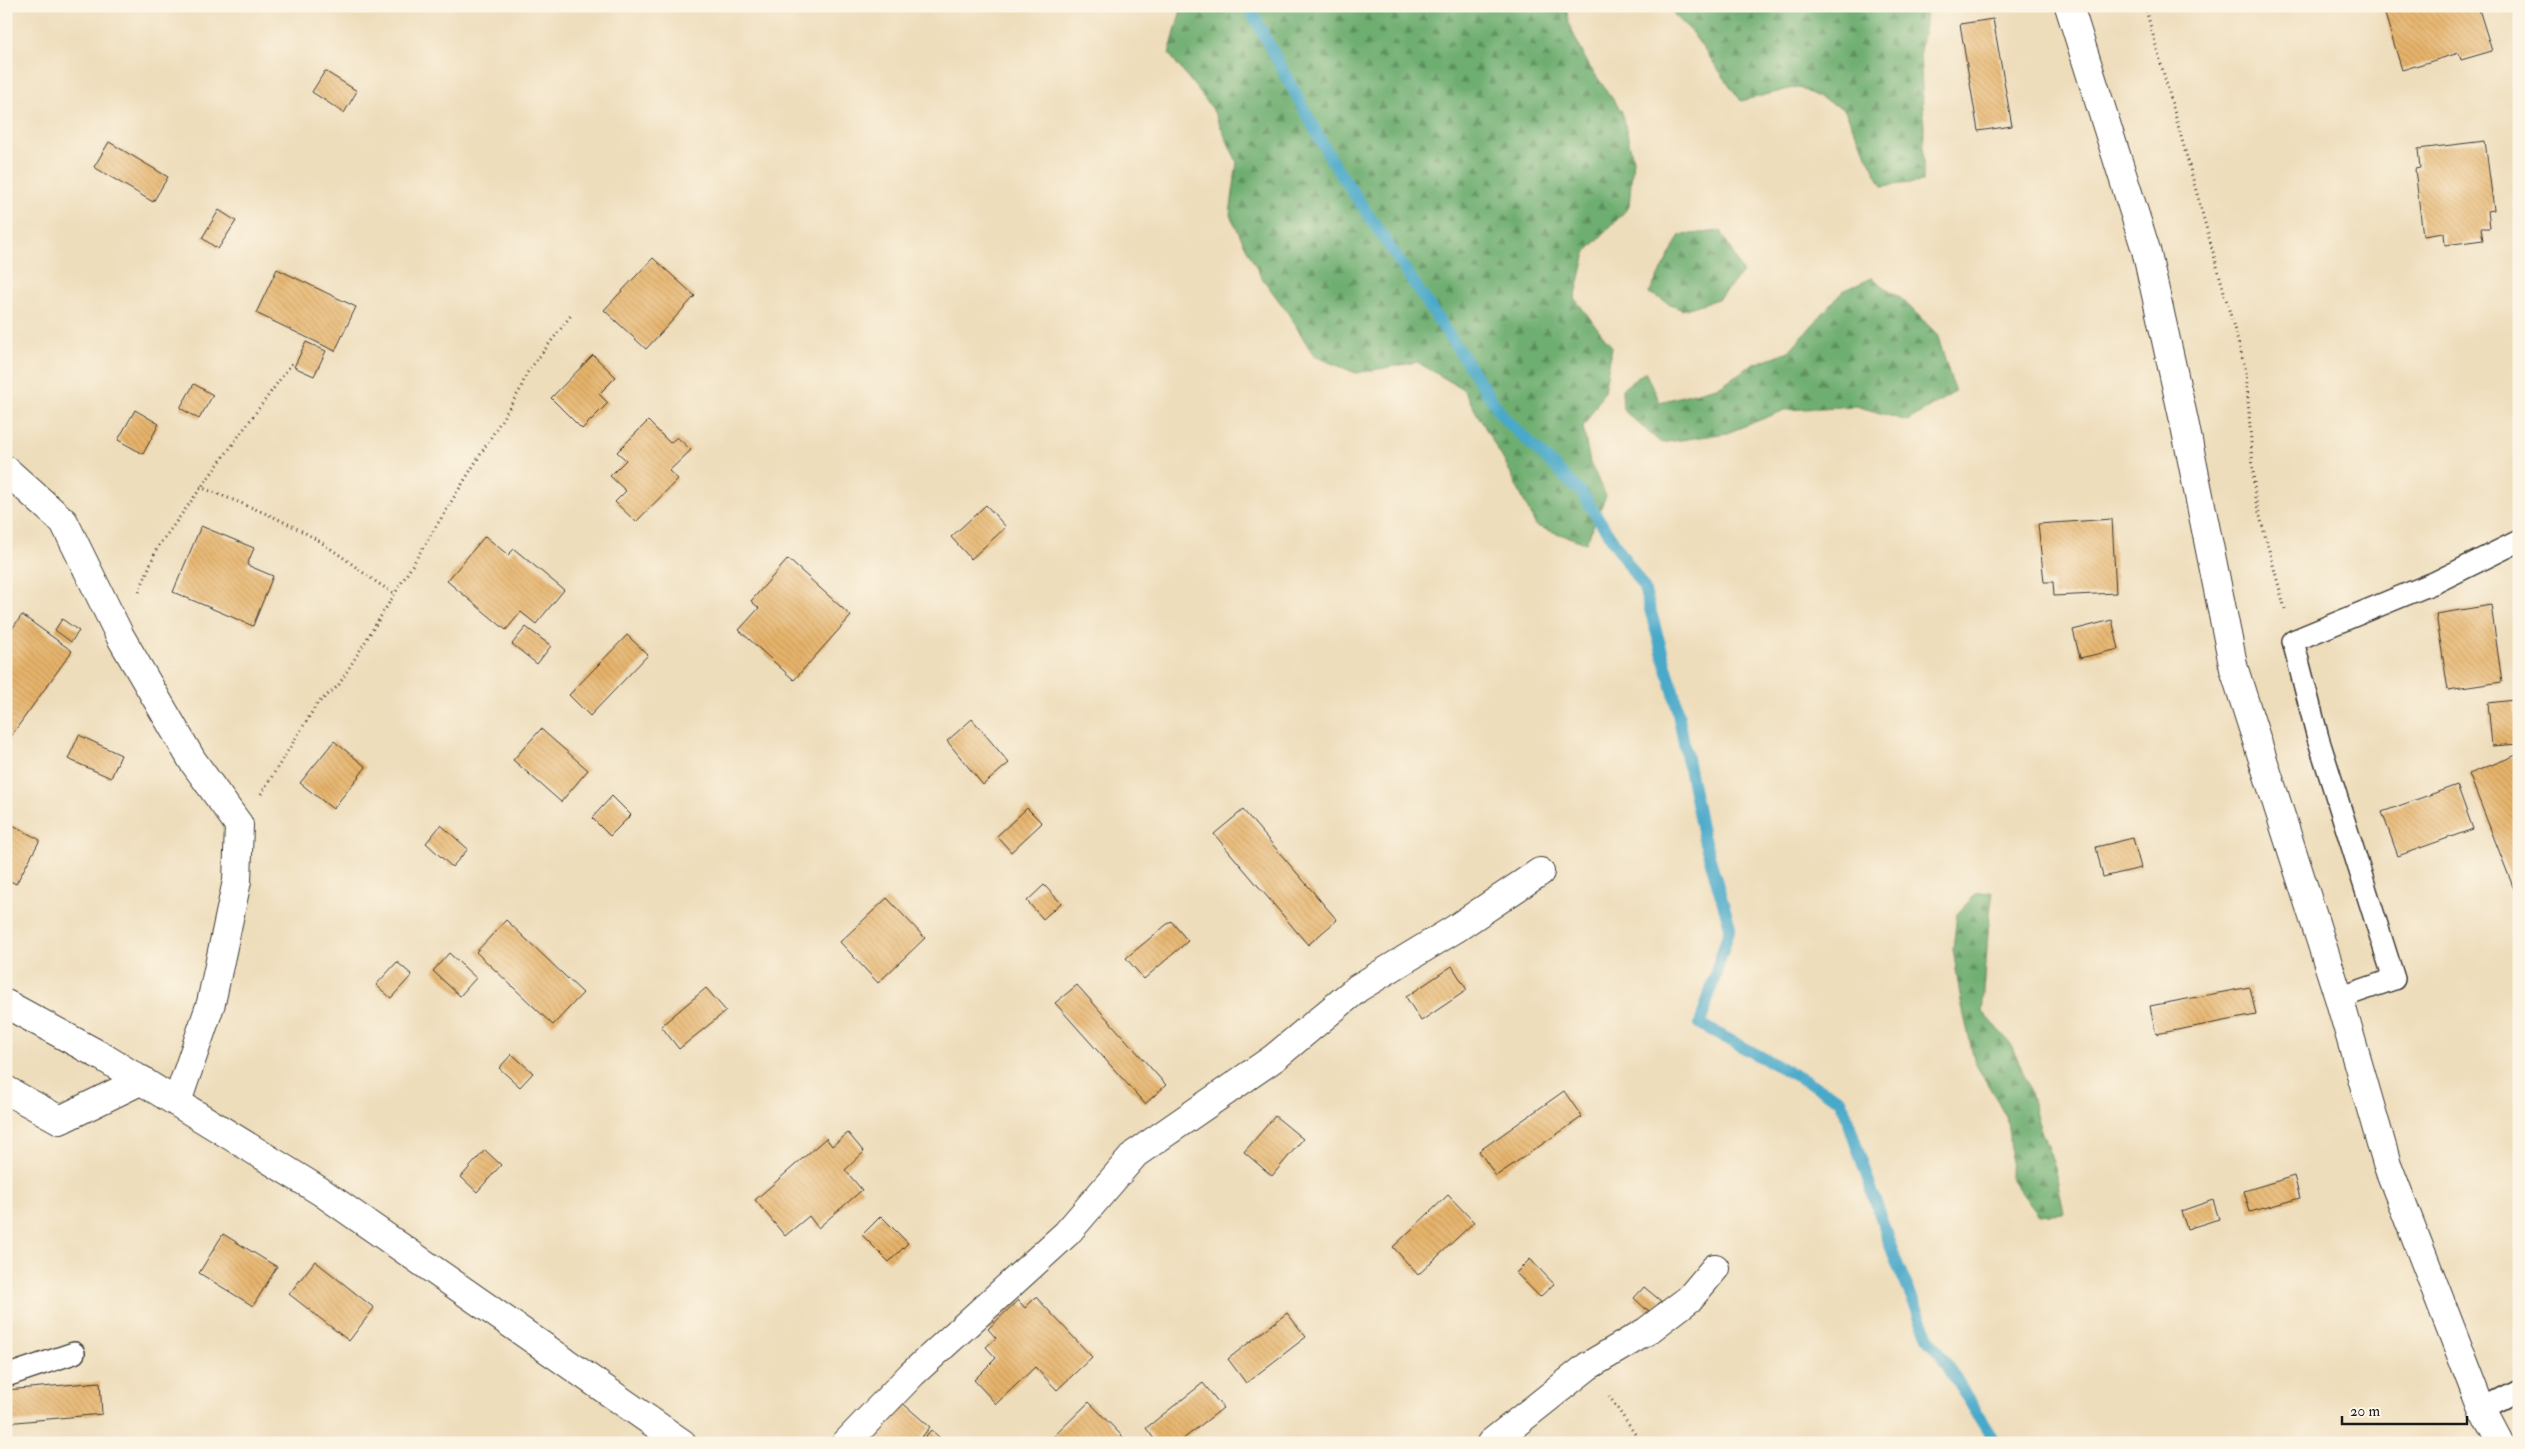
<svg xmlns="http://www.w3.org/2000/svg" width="2525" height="1449" font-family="'IM FELL Double Pica',serif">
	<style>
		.forest { fill: url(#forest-firs); stroke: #456546 }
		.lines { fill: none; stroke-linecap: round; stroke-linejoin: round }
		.stream { stroke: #4aa9c9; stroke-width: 12 }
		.building { fill: url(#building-back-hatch) }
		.lane-casing { stroke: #3c3934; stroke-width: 24 }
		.street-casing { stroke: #3c3934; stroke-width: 30 }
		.primary-casing { stroke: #3c3934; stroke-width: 30 }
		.path { stroke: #3c3934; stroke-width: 3; stroke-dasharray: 1 4; stroke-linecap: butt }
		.lane { stroke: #fff; stroke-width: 21 }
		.street { stroke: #fff; stroke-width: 28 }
		.primary { stroke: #fff; stroke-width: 28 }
	</style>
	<defs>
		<pattern id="forest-firs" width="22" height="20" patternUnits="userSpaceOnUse" patternTransform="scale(1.25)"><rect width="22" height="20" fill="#6eae71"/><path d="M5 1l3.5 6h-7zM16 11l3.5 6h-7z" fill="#5a8d5c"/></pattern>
		<pattern id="building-back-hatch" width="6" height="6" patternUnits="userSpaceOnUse" patternTransform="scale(1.25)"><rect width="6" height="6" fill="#e6b36b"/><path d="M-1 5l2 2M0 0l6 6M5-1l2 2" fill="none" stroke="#c5995c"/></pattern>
	</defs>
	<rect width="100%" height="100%" fill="#fcf5e5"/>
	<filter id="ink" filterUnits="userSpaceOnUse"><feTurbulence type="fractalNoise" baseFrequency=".02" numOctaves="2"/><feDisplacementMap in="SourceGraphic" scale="10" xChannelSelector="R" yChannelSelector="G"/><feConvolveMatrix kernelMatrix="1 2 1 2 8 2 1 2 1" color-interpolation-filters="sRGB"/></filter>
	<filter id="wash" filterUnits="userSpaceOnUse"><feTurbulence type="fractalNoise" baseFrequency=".0096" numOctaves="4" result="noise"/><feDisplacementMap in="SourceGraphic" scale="20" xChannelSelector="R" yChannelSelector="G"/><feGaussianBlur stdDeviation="1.12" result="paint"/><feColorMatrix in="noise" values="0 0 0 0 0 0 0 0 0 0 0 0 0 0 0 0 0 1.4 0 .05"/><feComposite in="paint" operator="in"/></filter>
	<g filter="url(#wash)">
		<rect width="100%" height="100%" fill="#edb"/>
		<path class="forest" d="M1182,6H1566L1569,25L1589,66L1622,112L1633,159L1629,207L1586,252L1575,299L1612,347L1604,392L1583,427L1590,463L1606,496L1586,543L1536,526L1507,466L1463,389L1417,362L1356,373L1314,356L1288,313L1260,275L1230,215L1237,162L1212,108L1169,54Z
			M1665,6H1928L1920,51L1924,127L1923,182L1882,186L1844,109L1797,87L1741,101L1690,30Z
			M1721,231L1743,273L1718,299L1682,310L1649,293L1680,235Z
			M1872,278L1903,300L1937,334L1955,392L1907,421L1856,406L1785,410L1727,433L1661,443L1623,410L1622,389L1645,372L1660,402L1720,386L1752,365L1789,351L1843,291Z
			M1993,892C1986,932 1987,972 1982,1012L2012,1045L2028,1085L2038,1122L2055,1168L2064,1213L2038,1215L2010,1177L2011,1149L2006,1115L1975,1063L1961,1002L1953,949L1957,914L1977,893Z"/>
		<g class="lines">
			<path class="stream" d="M1248,6L1331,159L1504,418L1581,492L1644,588L1674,694L1702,832L1730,927L1700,1024L1841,1100L1895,1259L1929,1337L1996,1443"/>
		</g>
		<g id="blocks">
			<path class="building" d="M2399,6H2478L2492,51L2461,60L2459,53L2402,70L2384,11Z
				M1993,19L2012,126L1978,131L1960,24Z
				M325,71L357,91L344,113L312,92Z
				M2485,141L2494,210L2488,211L2490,228H2481L2483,240L2445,245L2444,233L2423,236L2415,169L2420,168L2418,149Z
				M109,142L168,177L153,202L94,167Z
				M219,210L236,221L218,249L202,238Z
				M653,258L695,296L646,349L604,310Z
				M277,269L356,307L335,351L256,313Z
				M306,342L326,351L314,376L294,367Z
				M593,355L616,377L599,394L608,403L582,429L551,398Z
				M194,384L213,395L199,419L180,408Z
				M135,410L159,424L143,454L118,440Z
				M648,421L670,443L677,437L691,450L669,471L678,479L636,522L615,502L626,491L610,476L626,460L617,452Z
				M986,505L1006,527L971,559L951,537Z
				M2112,519L2116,593L2054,596L2053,582H2044L2038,524Z
				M201,526L254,548L247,565L273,576L253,626L173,592Z
				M485,536L508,555L514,549L564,590L536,624L521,612L506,630L447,581Z
				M788,559L851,616L794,680L739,630L759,608L751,601Z
				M2491,605L2502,682L2448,690L2436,614Z
				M22,615L72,651L6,743V637Z
				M62,619L79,631L71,642L55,630Z
				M2112,620L2119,649L2080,658L2073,630Z
				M526,627L551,646L537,664L512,644Z
				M627,635L648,655L590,716L569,695Z
				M2514,700L2519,744L2492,746L2488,703Z
				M972,719L1009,763L983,785L947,741Z
				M541,729L588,770L561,802L513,760Z
				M79,735L121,755L111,778L68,759Z
				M334,741L366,767L333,809L300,783Z
				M2519,754V902L2469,774Z
				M2457,785L2473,829L2398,856L2382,812Z
				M612,796L631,815L610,836L592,818Z
				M1027,808L1042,823L1011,852L997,836Z
				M1243,810L1337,920L1308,945L1214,834Z
				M11,824L40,840L16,884L6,879V832Z
				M441,825L468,849L452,867L426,843Z
				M2133,838L2141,868L2103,877L2096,847Z
				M1044,885L1061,903L1043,919L1027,901Z
				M887,898L925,938L878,983L840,942Z
				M506,920L583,993L553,1025L476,952Z
				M1171,921L1188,941L1144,979L1126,958Z
				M449,953L476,978L460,996L433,971Z
				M397,962L412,975L391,998L376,985Z
				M1452,966L1467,990L1421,1021L1406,997Z
				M1077,985L1166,1085L1145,1104L1055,1003Z
				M2250,987L2256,1015L2156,1034L2150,1006Z
				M706,988L726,1011L679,1049L661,1026Z
				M512,1054L533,1073L520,1087L499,1068Z
				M1564,1091L1582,1117L1496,1176L1479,1151Z
				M1275,1116L1303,1139L1272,1176L1244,1152Z
				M848,1133L864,1152L845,1170L862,1190L818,1228L809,1216L785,1236L755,1200L826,1138L832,1146Z
				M485,1150L501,1165L477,1192L461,1177Z
				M2294,1176L2300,1198L2250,1212L2244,1191Z
				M1448,1195L1474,1222L1418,1275L1393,1247Z
				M2213,1200L2219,1219L2187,1229L2181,1211Z
				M881,1216L908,1243L889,1262L862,1235Z
				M223,1234L277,1267L253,1306L199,1273Z
				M1530,1259L1554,1284L1540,1297L1516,1273Z
				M315,1261L374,1308L349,1341L289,1294Z
				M1644,1287L1661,1301L1650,1313L1634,1298Z
				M1036,1297L1092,1357L1057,1390L1035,1367L996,1404L974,1380L996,1358L986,1347L996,1338L988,1329L1018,1300L1025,1308Z
				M1287,1313L1306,1337L1246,1383L1228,1359Z
				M100,1382L102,1414L6,1423V1390Z
				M1203,1383L1223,1408L1178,1443H1157L1146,1428Z
				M899,1400L930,1427L917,1443H871L865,1438Z
				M1089,1402L1126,1440L1123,1443H1047Z
				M931,1430L946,1443H920Z"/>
		</g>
	</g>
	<g filter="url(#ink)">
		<use href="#blocks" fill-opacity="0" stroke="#3c3934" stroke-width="1"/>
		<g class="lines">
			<defs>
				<path id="lane" d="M2339,998L2394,979L2318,738L2293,641L2436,582L2519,541
					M6,1376L74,1353
					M2482,1409L2519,1390"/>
				<path id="street" d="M2069,6L2146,250L2184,421L2234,669L2339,998L2387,1164L2482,1409L2500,1443
					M6,470L64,522L120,636L192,760L239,825L237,881L211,1003L177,1102
					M6,1090L60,1120L142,1080
					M846,1443L912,1374L1067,1233L1135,1154L1274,1058L1358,988L1455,929L1540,872
					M1491,1443L1588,1366L1647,1331L1689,1299L1715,1268"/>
				<path id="primary" d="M6,1004L103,1057L320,1191L682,1443"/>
			</defs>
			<use href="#lane" class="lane-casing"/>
			<use href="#street" class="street-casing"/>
			<use href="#primary" class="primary-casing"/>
			<path class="path" d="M2145,6L2246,371L2255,498L2285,609
				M200,487C241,503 292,522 328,547C351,562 370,580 394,593
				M139,592L157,548L292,363
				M261,794L317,704L338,686L520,390L527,373L572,314
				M1609,1396L1641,1443"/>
			<use href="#lane" class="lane"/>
			<use href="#street" class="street"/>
			<use href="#primary" class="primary"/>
		</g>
	</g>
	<rect width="2525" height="1449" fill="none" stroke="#fcf5e5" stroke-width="25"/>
	<path d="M2342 1416v8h125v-8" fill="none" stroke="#1c1c1c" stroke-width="2.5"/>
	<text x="2350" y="1416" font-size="15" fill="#1c1c1c" stroke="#fcf5e5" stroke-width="4" paint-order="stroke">20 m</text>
</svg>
